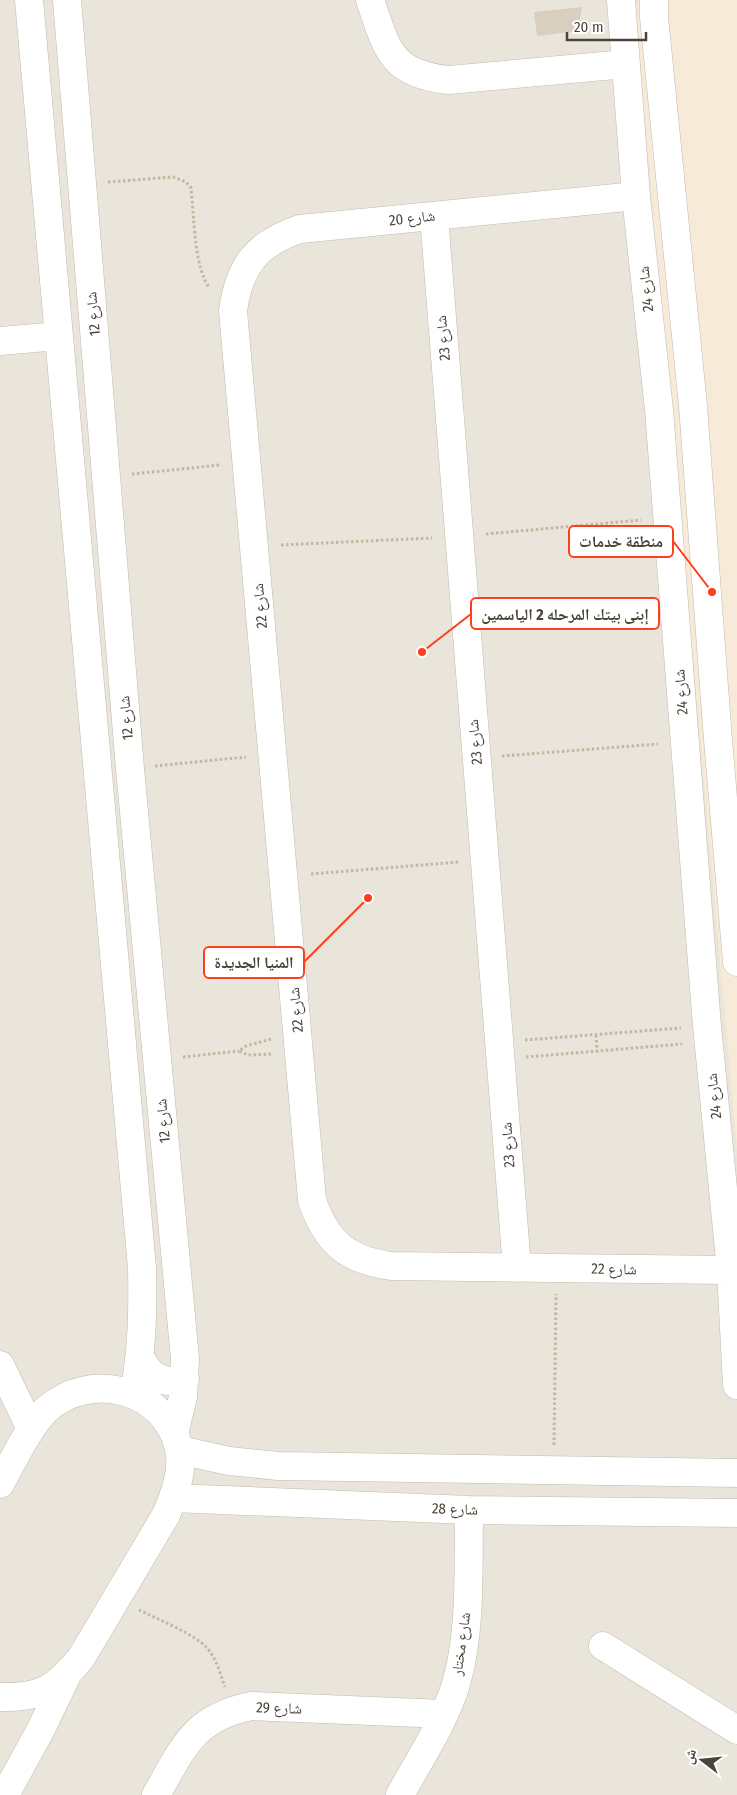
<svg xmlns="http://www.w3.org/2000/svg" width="737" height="1795" font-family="'Fira Sans Condensed','Noto Naskh Arabic',sans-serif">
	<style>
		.residential { fill: #eae5da }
		.commercial { fill: #f7ead8 }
		.building { fill: #d8cfc1 }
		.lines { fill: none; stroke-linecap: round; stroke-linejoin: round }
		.minor-casing { stroke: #c2bbae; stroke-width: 29 }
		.path { stroke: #c4b79f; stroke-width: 3; stroke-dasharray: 2.5 2.5; stroke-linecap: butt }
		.minor { stroke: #fff; stroke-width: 28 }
		.labels { text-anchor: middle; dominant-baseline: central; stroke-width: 4; stroke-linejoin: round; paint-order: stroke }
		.street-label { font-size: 15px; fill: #4b4439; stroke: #fff }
		.leader { fill: none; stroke: #fc3f1d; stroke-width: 2 }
		.callout-dot { fill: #fc3f1d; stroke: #fff; stroke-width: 2 }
		.callout { fill: #fff; stroke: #fc3f1d; stroke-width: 2 }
		.callout-label { font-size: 16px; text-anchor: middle; font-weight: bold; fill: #4b4439 }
	</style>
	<rect width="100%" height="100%" fill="#f6f3ec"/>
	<path class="residential" d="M0,0H737V1795H0Z"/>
	<path class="commercial" d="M638,0H737V1151L637,33Z"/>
	<path class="building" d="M582,7L578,31L537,36L534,12Z"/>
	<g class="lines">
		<defs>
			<path id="minor" d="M29,0L142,1268C143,1313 142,1350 134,1395
				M67,0L130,769L185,1359L183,1397L174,1434
				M370,0C387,49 390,74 449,80L626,64
				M621,0L636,196L659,410L707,1026L731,1270L737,1385
				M654,0V17L693,406L718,740L737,962
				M636,196L300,229C257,243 239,266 233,311L312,1200C326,1242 347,1260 391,1266L731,1270
				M434,216L517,1268
				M0,341L58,336
				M141,1358C149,1378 165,1385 185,1379
				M0,1365L31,1429
				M179,1450L229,1461L278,1466L737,1473
				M0,1484C12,1463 29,1426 46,1410C90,1370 166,1388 179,1449C184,1471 174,1496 166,1515L81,1658C55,1689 42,1698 0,1697
				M173,1498L469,1510L737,1513
				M603,1646L737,1730
				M5,1795L41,1729L66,1677
				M156,1795C183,1748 193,1718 251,1706L444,1714
				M400,1795C418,1762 440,1729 453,1693C472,1639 468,1568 469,1510"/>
		</defs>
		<use href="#minor" class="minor-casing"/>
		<path class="path" d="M108,182L173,177L186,182L191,188C194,214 194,270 210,288
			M132,474L220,465
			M486,534L641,520
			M281,545L432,538
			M502,756L658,744
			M155,766L246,757
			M311,874L459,862
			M596,1035L597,1051
			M271,1039L246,1046L239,1051L248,1055L273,1054
			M525,1040L681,1028
			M183,1057L239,1051
			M526,1057L682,1044
			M554,1445L556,1294
			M139,1610C157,1619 195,1634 207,1648C217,1659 220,1674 225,1687"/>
		<use href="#minor" class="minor"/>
	</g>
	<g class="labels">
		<g class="street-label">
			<text transform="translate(412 218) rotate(-6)">شارع 20</text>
			<text transform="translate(646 289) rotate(-96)">شارع 24</text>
			<text transform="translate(93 314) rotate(-95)">شارع 12</text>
			<text transform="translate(443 338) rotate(-95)">شارع 23</text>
			<text transform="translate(260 606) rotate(-95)">شارع 22</text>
			<text transform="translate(681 692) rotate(-94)">شارع 24</text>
			<text transform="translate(126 718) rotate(-95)">شارع 12</text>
			<text transform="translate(475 742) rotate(-95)">شارع 23</text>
			<text transform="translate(296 1010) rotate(-95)">شارع 22</text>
			<text transform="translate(714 1096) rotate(-96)">شارع 24</text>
			<text transform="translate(163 1121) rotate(-95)">شارع 12</text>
			<text transform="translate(508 1145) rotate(-94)">شارع 23</text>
			<text transform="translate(614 1269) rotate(1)">شارع 22</text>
			<text transform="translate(455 1509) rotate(2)">شارع 28</text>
			<text transform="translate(461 1644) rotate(-82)">شارع مختار</text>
			<text transform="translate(279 1708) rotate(2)">شارع 29</text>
		</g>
	</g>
	<path class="leader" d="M712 592L673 541M422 652L471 614M368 898L304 962"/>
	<g class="callout-dot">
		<circle cx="712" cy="592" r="5"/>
		<circle cx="422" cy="652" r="5"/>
		<circle cx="368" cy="898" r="5"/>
	</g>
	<g class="callout">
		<rect x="569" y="526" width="104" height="31" rx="5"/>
		<rect x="471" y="598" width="188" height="31" rx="5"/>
		<rect x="204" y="947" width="100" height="31" rx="5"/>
	</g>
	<g class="callout-label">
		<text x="621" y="547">منطقة خدمات</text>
		<text x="565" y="620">إبنى بيتك المرحله 2 الياسمين</text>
		<text x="254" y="968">المنيا الجديدة</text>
	</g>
	<g transform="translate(702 1760) rotate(286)" stroke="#ffffff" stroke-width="4" paint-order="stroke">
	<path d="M0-4L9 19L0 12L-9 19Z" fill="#4b4439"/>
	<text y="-8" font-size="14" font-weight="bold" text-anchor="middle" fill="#4b4439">ش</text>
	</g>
	<path d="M567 32v8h79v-8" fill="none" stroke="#4b4439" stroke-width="2.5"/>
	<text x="574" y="32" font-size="15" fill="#4b4439" stroke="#ffffff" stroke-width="4" paint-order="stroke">20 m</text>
</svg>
